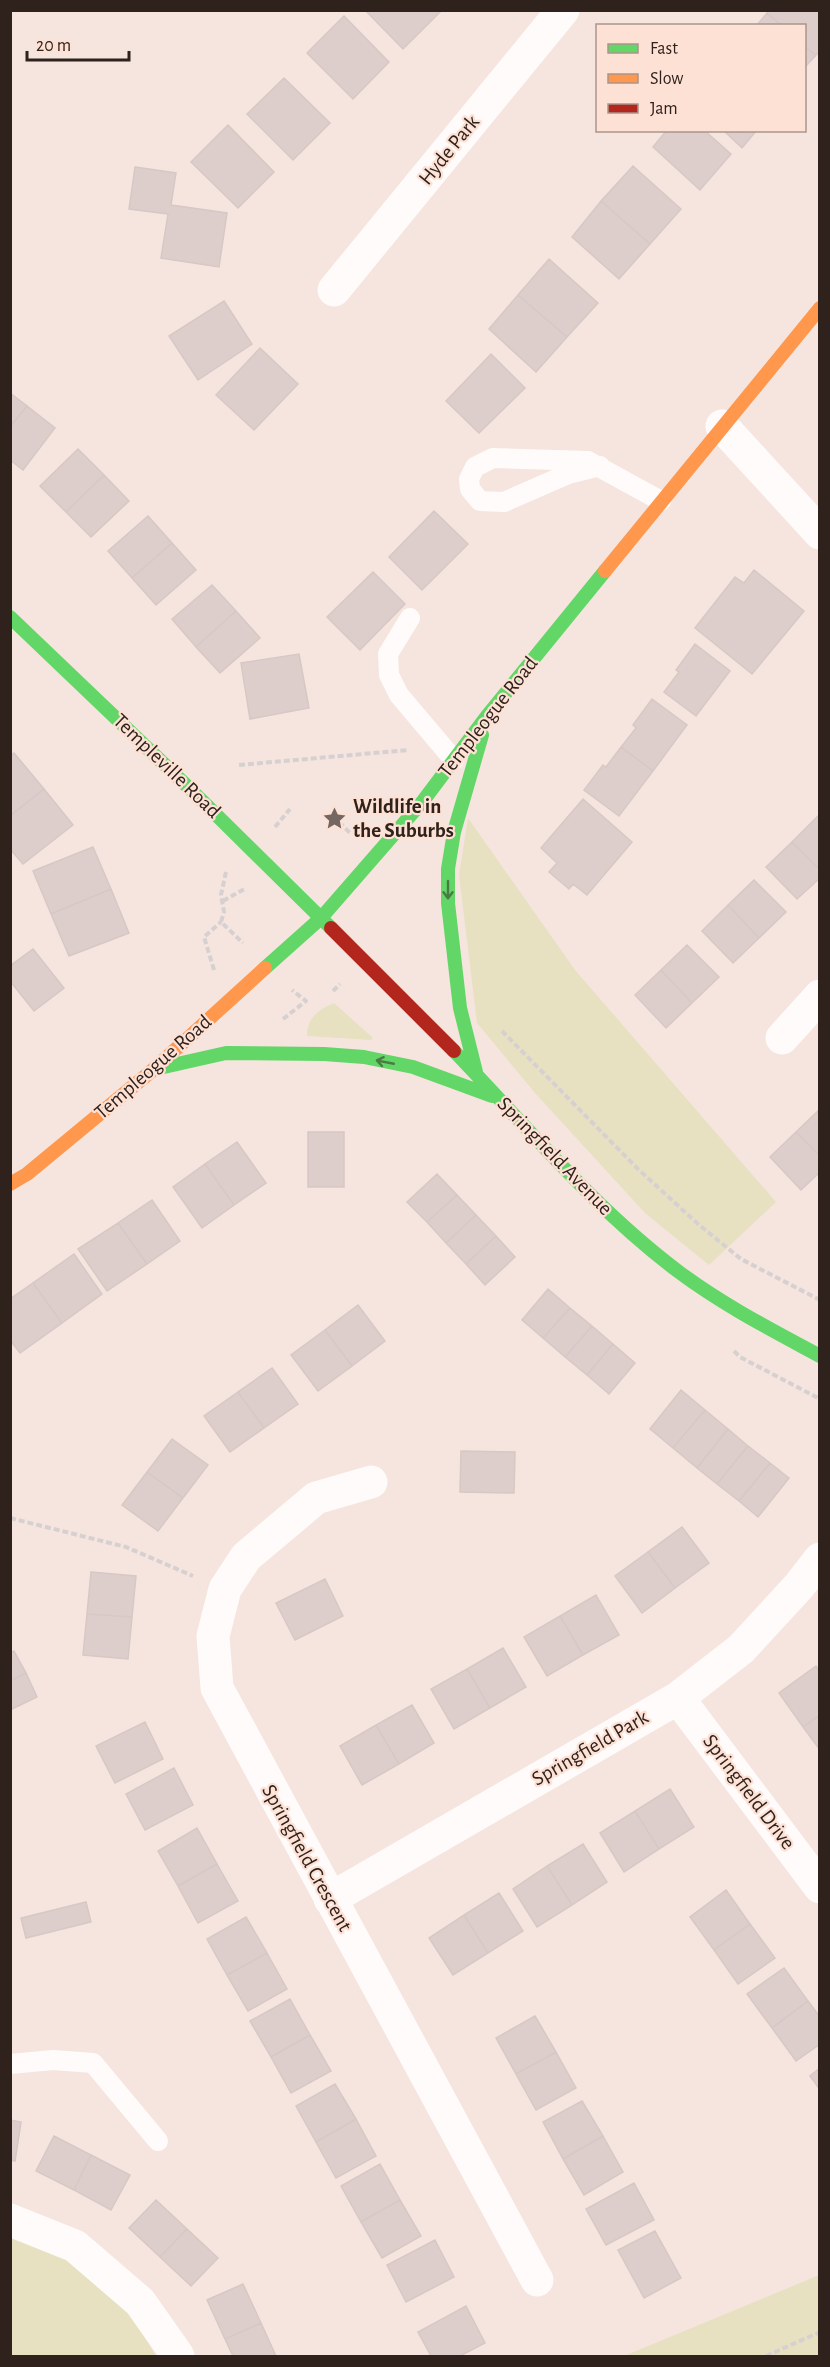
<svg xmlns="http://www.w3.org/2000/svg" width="830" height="2367" font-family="'Alegreya Sans',sans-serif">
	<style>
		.green { fill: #e7e1c1 }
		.building { fill: #ddcecc; stroke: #d6c8c5; stroke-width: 1.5 }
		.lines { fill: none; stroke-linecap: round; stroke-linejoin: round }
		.path { stroke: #d6d1d0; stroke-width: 4; stroke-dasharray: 6 3; stroke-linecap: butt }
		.lane { stroke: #fefbfa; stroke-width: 20 }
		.street { stroke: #fefbfa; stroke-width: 33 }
		.fast { stroke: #63d668; stroke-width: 14 }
		.slow { stroke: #ff974d; stroke-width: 14 }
		.jam { stroke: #b3261e; stroke-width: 14 }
		.oneway { stroke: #497c42 }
		.labels { text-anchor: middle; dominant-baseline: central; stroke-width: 4.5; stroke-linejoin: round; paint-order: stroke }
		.street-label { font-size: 21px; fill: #2f221c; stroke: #fee1d5 }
		.poi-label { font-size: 21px; font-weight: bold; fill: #2f221c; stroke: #fee1d5; text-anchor: start }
	</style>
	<rect width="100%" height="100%" fill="#f5e5de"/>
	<path class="green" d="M468,818L575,970L776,1202L709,1265L645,1213L535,1093L477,1023L459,875Z
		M334,1003L373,1038L371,1040L307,1036C307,1018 319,1009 334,1003Z
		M10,2236L63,2256L130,2313L156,2356H11Z
		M819,2275V2356H624L805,2281Z"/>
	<path class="building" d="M365,10H438L440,12L403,49Z
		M769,10H820V51L816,55L804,46V26H782L767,13Z
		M767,13L782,26H756Z
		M344,16L389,62L353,99L307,53Z
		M804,46L816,55L804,68Z
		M284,78L330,123L293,160L247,114Z
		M228,125L274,172L238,208L191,162Z
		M667,130H704L731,154L700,190L653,147Z
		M723,130H757L742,148Z
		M633,166L681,209L650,244L601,201Z
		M135,167L176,173L171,205L227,213L219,267L161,258L168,214L129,209Z
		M601,201L650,244L619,279L572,237Z
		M549,259L598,303L567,337L518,295Z
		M518,295L567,337L536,372L489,329Z
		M224,301L252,344L198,380L169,336Z
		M260,348L298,384L254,430L216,395Z
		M491,354L525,388L479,433L446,401Z
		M10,393L27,406L10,427Z
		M27,406L55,428L23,470L10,460V427Z
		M78,449L104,475L66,512L40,486Z
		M104,475L129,501L91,537L66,512Z
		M434,511L468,544L422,590L389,557Z
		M148,516L172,543L132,578L108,551Z
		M172,543L196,570L156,605L132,578Z
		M754,570L804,611L752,674L695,628L735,577L744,583Z
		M373,572L405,604L360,650L327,617Z
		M212,585L236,611L196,647L172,619Z
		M236,611L260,638L220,673L196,647Z
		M695,644L730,671L696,716L664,692L679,672L676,670Z
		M299,654L309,708L250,719L241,663Z
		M652,699L687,725L653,771L621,747L636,728L633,725Z
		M621,747L653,771L619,816L584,790L603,765L606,767Z
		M14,753L44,789L10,816V756Z
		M44,789L73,825L23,864L10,849V816Z
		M583,799L632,842L587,895L573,884L569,889L549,872L557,863L541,848Z
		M818,816L820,818V870L792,842Z
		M792,842L820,870V878L797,899L766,867Z
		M93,847L111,889L51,914L33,871Z
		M754,880L786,912L759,938L728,905Z
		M111,889L129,933L69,956L51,914Z
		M728,905L759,938L733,963L702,931Z
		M687,945L719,977L692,1003L661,970Z
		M33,949L64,988L34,1011L10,981V966Z
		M661,970L692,1003L666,1028L635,995Z
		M820,1109V1156L796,1132Z
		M308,1132H344V1187H308Z
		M796,1132L820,1156V1172L801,1190L770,1157Z
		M237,1142L266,1183L234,1205L205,1164Z
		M205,1164L234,1205L202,1228L173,1187Z
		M437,1174L457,1195L427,1222L407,1202Z
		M457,1195L476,1215L446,1243L427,1222Z
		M152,1200L180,1241L147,1264L118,1223Z
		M476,1215L496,1236L466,1264L446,1243Z
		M118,1223L147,1264L107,1291L78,1249Z
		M496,1236L515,1257L485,1285L466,1264Z
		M74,1254L102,1294L62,1323L33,1283Z
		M33,1283L62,1323L20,1353L10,1340V1299Z
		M548,1289L570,1308L543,1338L522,1320Z
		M358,1305L385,1341L352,1366L325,1330Z
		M570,1308L592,1326L565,1357L543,1338Z
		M592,1326L613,1344L587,1375L565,1357Z
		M325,1330L352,1366L318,1391L291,1355Z
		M613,1344L635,1363L609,1394L587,1375Z
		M272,1368L298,1404L264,1428L238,1392Z
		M681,1390L705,1410L673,1448L650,1429Z
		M238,1392L264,1428L230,1452L204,1416Z
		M705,1410L728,1429L697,1468L673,1448Z
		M728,1429L748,1446L717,1484L697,1468Z
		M172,1439L208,1465L183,1498L147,1472Z
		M748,1446L770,1463L739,1501L717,1484Z
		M461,1451L515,1452L514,1493L460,1492Z
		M770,1463L789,1478L758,1517L739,1501Z
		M147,1472L183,1498L158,1531L122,1505Z
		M682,1527L709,1563L675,1588L648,1552Z
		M648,1552L675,1588L642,1613L615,1576Z
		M91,1572L136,1576L132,1617L87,1614Z
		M325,1579L343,1616L295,1640L276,1603Z
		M596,1595L619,1635L583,1655L560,1616Z
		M87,1614L132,1617L128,1659L83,1655Z
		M560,1616L583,1655L547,1676L524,1637Z
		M503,1648L526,1687L490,1708L467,1669Z
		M14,1651L26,1673L10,1681V1652Z
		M816,1666L820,1672V1715L803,1727L779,1693Z
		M467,1669L490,1708L454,1729L431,1689Z
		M26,1673L37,1697L10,1710V1681Z
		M412,1705L434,1743L399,1764L376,1725Z
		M820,1715V1750L803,1727Z
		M145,1722L163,1759L115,1783L96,1746Z
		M376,1725L399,1764L362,1785L340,1746Z
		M174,1768L193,1805L145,1830L126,1794Z
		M670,1789L694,1827L659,1849L635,1811Z
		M635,1811L659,1849L624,1872L600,1833Z
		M197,1828L217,1864L178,1886L158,1851Z
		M583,1844L607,1882L572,1905L547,1866Z
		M217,1864L238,1901L198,1923L178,1886Z
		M547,1866L572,1905L537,1927L513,1889Z
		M726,1890L750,1924L714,1950L690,1917Z
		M499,1893L523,1931L488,1953L464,1915Z
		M86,1902L91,1922L26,1938L21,1918Z
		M464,1915L488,1953L453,1975L429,1938Z
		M246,1917L267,1953L227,1975L207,1939Z
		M750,1924L775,1958L738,1984L714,1950Z
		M267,1953L287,1989L248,2011L227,1975Z
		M784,1968L808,2001L772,2028L747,1994Z
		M290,1999L310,2035L271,2057L250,2021Z
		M808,2001L820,2017V2044L796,2061L772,2028Z
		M535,2016L556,2052L516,2074L496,2038Z
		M310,2035L331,2071L291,2093L271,2057Z
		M556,2052L576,2088L536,2110L516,2074Z
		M820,2068V2090L810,2076Z
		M335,2084L356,2119L316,2142L296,2106Z
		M582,2101L603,2136L563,2159L543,2122Z
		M356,2119L376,2156L336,2178L316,2142Z
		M10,2120L21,2122L15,2161L10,2160Z
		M54,2136L91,2155L74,2190L36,2171Z
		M603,2136L623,2172L584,2195L563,2159Z
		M91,2155L130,2175L111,2210L74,2190Z
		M380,2164L400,2200L361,2222L341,2186Z
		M634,2183L654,2220L606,2245L586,2209Z
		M156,2200L187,2229L160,2257L129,2228Z
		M400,2200L421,2236L382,2258L361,2222Z
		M187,2229L218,2258L191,2286L160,2257Z
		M655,2231L681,2278L644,2298L618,2250Z
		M435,2240L454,2277L406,2302L387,2265Z
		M243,2284L261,2323L225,2339L207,2300Z
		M466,2306L485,2343L460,2356H431L418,2332Z
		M261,2323L276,2356H233L225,2339Z"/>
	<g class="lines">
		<path class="path" d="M239,765L408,750
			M339,822L351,834
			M275,827L290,809
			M226,872L221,895L224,912L221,922L243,943
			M223,901L246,888
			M214,970L204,937L221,922
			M333,991L340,984
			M283,1019L306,1001L292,990
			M502,1031L638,1169L698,1224L741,1259L820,1300
			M734,1351L740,1357L820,1399
			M10,1518L126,1547L193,1576
			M766,2356L820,2332"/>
		<path class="lane" d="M600,466L568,474L504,502L480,501L470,489L469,479L475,467L493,458L588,461L661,501
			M410,618L388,654L389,675L399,695L454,760
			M10,2064L53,2060L93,2063L158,2141"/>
		<path class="street" d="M334,290L563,10
			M722,426L820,533
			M782,1038L820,996
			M371,1482L316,1498L246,1557L225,1589L213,1636L217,1688L537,2280
			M678,1698L820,1887
			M330,1899L678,1698L741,1649L799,1586L820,1559
			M10,2220L75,2246L140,2302L178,2356"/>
		<path class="fast" d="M10,617L188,787L331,928
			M265,968L321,918L423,801L487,716L605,571
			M454,1051C527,1127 595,1209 679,1272C723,1305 772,1330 820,1356
			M155,1069L226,1053L324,1054L364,1057L413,1067L492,1096
			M476,1072L460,1008L448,903V869L454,832L482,735"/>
		<path class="slow" d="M605,571L820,308
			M10,1184L27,1174L154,1069L265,968"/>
		<path class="jam" d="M331,928L454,1051"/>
	</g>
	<defs><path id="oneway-shaft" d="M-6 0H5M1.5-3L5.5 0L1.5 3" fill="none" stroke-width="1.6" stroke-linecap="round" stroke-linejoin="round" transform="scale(1.5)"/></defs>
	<g class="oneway">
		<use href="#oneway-shaft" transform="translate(448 890) rotate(90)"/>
		<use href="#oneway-shaft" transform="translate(385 1062) rotate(-169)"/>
	</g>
	<defs>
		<symbol id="sight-bare" viewBox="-9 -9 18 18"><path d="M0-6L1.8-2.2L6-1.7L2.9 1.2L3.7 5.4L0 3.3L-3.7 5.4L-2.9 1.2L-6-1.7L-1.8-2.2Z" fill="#746660" stroke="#fee1d5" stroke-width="2.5" paint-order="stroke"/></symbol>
	</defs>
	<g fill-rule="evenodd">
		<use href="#sight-bare" x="318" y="802" width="33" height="33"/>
	</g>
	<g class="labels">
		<g class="street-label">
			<text transform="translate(449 150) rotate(-51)">Hyde Park</text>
			<text transform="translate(488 717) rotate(-52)">Templeogue Road</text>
			<text transform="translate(167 766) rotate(44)">Templeville Road</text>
			<text transform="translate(153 1067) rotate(-41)">Templeogue Road</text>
			<text transform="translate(555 1156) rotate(46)">Springfield Avenue</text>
			<text transform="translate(590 1748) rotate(-30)">Springfield Park</text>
			<text transform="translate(749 1792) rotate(53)">Springfield Drive</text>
			<text transform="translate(307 1858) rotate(61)">Springfield Crescent</text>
		</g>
		<g class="poi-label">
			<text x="353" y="806">Wildlife in<tspan x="353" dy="24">the Suburbs</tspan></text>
		</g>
	</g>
	<rect width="830" height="2367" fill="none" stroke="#2f221c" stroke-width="24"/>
	<rect x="596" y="24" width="210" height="108" fill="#fee1d5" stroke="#ab958b" stroke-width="1.5"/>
	<rect x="608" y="44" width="30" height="9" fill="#63d668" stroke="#ab958b" stroke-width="1.5"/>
	<text x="650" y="54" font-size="18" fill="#2f221c">Fast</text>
	<rect x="608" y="74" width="30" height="9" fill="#ff974d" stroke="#ab958b" stroke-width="1.5"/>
	<text x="650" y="84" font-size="18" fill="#2f221c">Slow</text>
	<rect x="608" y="104" width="30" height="9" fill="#b3261e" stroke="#ab958b" stroke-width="1.5"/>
	<text x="650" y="114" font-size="18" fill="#2f221c">Jam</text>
	<path d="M27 51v9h102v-9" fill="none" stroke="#2f221c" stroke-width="3"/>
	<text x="36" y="51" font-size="18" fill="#2f221c" stroke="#fee1d5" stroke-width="4.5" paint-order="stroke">20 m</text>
</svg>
